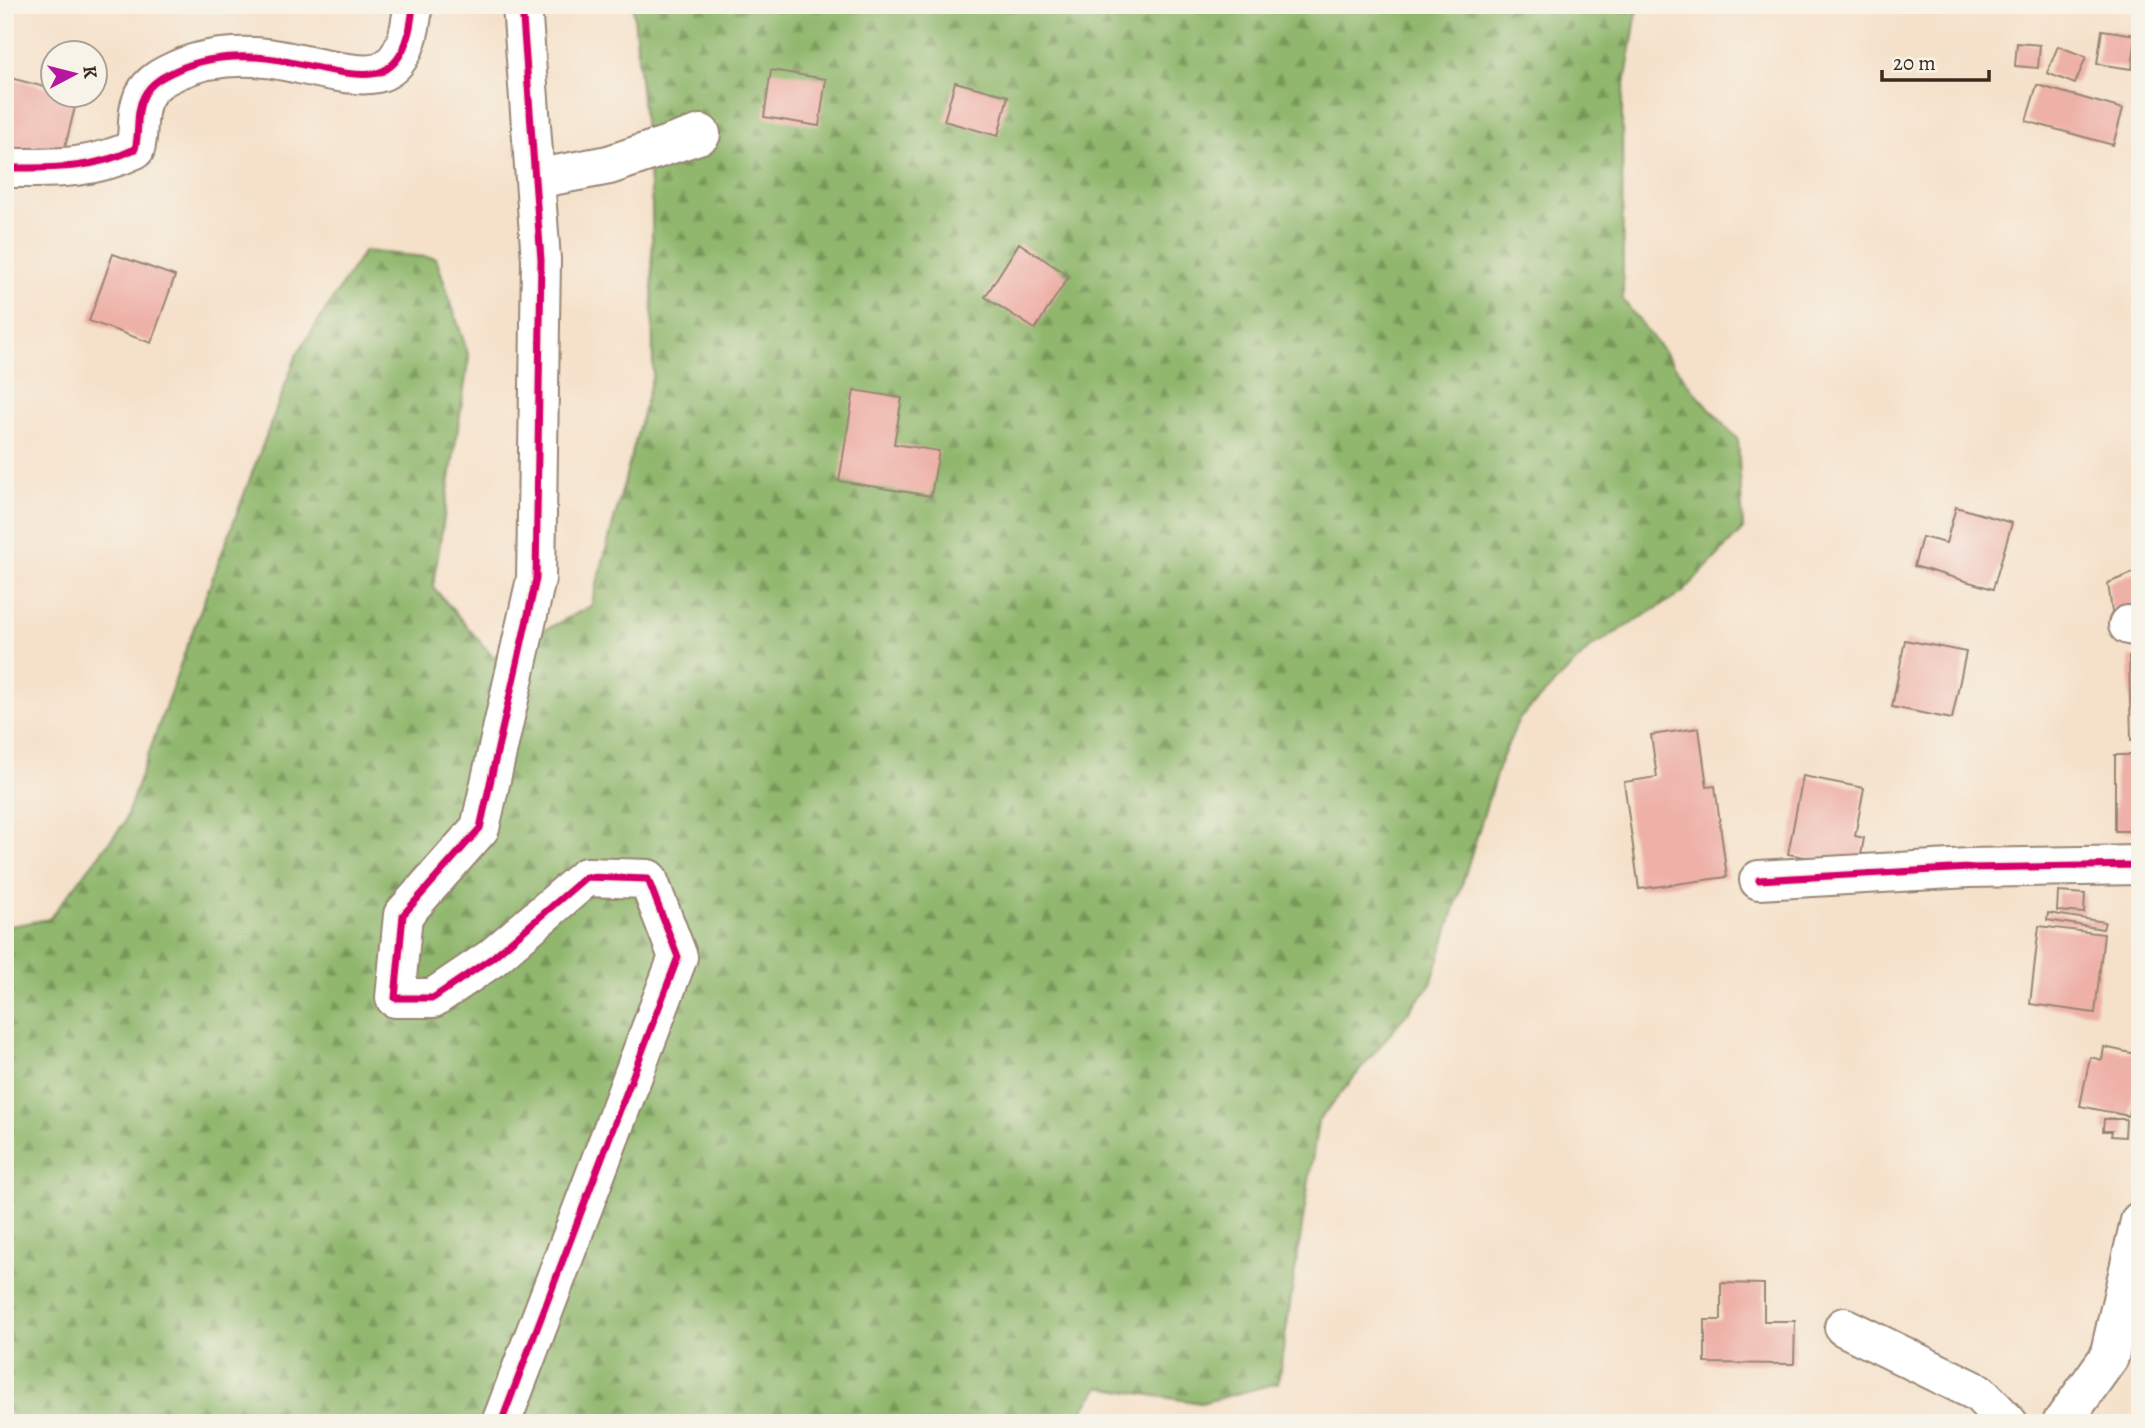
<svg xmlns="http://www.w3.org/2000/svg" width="2145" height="1428" font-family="Alegreya,serif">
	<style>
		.forest { fill: url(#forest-firs); stroke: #667046; stroke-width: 2 }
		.building { fill: #eeb1a8 }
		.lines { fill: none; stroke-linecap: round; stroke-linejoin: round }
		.street-casing { stroke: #988674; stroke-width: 42 }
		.street { stroke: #fff; stroke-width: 38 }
		.cycleway-casing { stroke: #f7f3e8; stroke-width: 11 }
		.cycleway { stroke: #d6006c; stroke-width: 7 }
	</style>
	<defs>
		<pattern id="forest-firs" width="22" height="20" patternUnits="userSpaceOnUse" patternTransform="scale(1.75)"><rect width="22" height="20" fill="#90b76d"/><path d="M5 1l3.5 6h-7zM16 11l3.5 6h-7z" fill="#779559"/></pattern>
	</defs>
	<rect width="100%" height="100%" fill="#f7f3e8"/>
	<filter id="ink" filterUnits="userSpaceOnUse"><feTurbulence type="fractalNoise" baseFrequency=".0143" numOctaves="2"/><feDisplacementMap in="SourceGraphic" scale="14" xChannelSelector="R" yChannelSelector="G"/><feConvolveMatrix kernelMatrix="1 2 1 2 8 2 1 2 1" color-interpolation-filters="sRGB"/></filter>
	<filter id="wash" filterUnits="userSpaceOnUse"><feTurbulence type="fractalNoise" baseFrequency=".00686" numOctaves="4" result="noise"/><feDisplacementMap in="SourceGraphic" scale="28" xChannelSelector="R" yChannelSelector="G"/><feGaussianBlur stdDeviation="1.57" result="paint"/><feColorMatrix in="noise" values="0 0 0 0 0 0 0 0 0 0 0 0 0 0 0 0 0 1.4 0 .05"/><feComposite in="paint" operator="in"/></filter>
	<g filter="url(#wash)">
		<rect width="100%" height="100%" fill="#f5e1ca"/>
		<path class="forest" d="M633,5H1638L1622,102L1623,300L1700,398L1738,440L1743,529L1682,593L1590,648L1519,719L1499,765L1431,984L1318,1121L1278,1383L1201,1403L1099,1387L1074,1423H5V927L49,919L124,823L187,646L297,354L364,251L436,258L469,357L433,587L493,657L591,606L653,375L652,205Z"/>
		<g id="blocks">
			<path class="building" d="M2102,30L2136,35L2132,69L2097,64Z
				M2017,43L2040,45L2038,68L2015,66Z
				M2058,46L2086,57L2075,84L2047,73Z
				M771,70L826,79L819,126L764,117Z
				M7,77L52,89V94L78,95L60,167L5,154Z
				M955,82L1008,96L998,136L944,121Z
				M2037,85L2123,109L2113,145L2026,121Z
				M1019,243L1069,276L1035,329L985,297Z
				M113,254L175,276L151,343L89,321Z
				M854,390L902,398L894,444L939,451L931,496L839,481Z
				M1956,507L2012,523L1993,589L1914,566L1922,537L1946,543Z
				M2140,570V620L2112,612L2108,583Z
				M1905,640L1966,652L1952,719L1892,707Z
				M2129,657H2140V740H2131Z
				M1699,728L1707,787L1715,786L1727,877L1639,889L1624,782L1657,777L1651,735Z
				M2115,755H2140V831H2115Z
				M1803,776L1864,788L1855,836L1864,838L1859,867L1788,854Z
				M2058,892L2085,894L2084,913L2057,911Z
				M2048,913L2105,922L2103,929L2047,920Z
				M2039,926L2104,934L2095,1013L2030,1004Z
				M2104,1047L2140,1055L2129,1116L2080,1106L2090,1057L2102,1060Z
				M2104,1119H2126L2125,1137L2111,1136L2112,1131H2103Z
				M1721,1283L1764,1284V1321H1795L1794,1364L1705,1363V1320H1721Z"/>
		</g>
	</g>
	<g filter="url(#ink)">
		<use href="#blocks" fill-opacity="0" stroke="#988674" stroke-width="2"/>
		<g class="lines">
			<defs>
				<path id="street" d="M5,168C53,168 91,170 135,149C140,132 135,112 144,96C151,82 164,76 177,70C204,58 236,55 266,58C294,60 359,83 383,71C406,60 411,28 413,5
					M535,179L609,165L701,134
					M2128,625L2140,627
					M1759,880L1969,868L2140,865
					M1844,1327L1979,1393L2008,1423
					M501,1423L678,957L648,879L586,877L492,958L433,998H395L403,915L480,828L536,579L541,260L522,5
					M2062,1423L2109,1357L2140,1221"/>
			</defs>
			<use href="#street" class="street-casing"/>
			<use href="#street" class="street"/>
			<defs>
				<path id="cycleway" d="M5,168C53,168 91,170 135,149C140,132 135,112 144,96C151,82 164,76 177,70C204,58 236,55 266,58C294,60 359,83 383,71C406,60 411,28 413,5
					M1759,880L1969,868L2140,865
					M501,1423L678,957L648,879L586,877L492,958L433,998H395L403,915L480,828L536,579L541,260L522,5"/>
			</defs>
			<use href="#cycleway" class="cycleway-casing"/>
			<use href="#cycleway" class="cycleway"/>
		</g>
	</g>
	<rect width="2145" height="1428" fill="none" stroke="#f7f3e8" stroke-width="28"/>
	<g transform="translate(74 74) rotate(83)"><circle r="33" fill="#f7f3e8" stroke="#aca397" stroke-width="2"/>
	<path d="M0-5L12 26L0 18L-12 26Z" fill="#b5179e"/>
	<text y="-10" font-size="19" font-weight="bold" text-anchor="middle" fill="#3b2a1e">K</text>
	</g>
	<path d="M1882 70v10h107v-10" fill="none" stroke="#3b2a1e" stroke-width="3.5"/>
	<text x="1893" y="70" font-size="21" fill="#3b2a1e" stroke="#f7f3e8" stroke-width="5" paint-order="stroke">20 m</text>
</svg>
